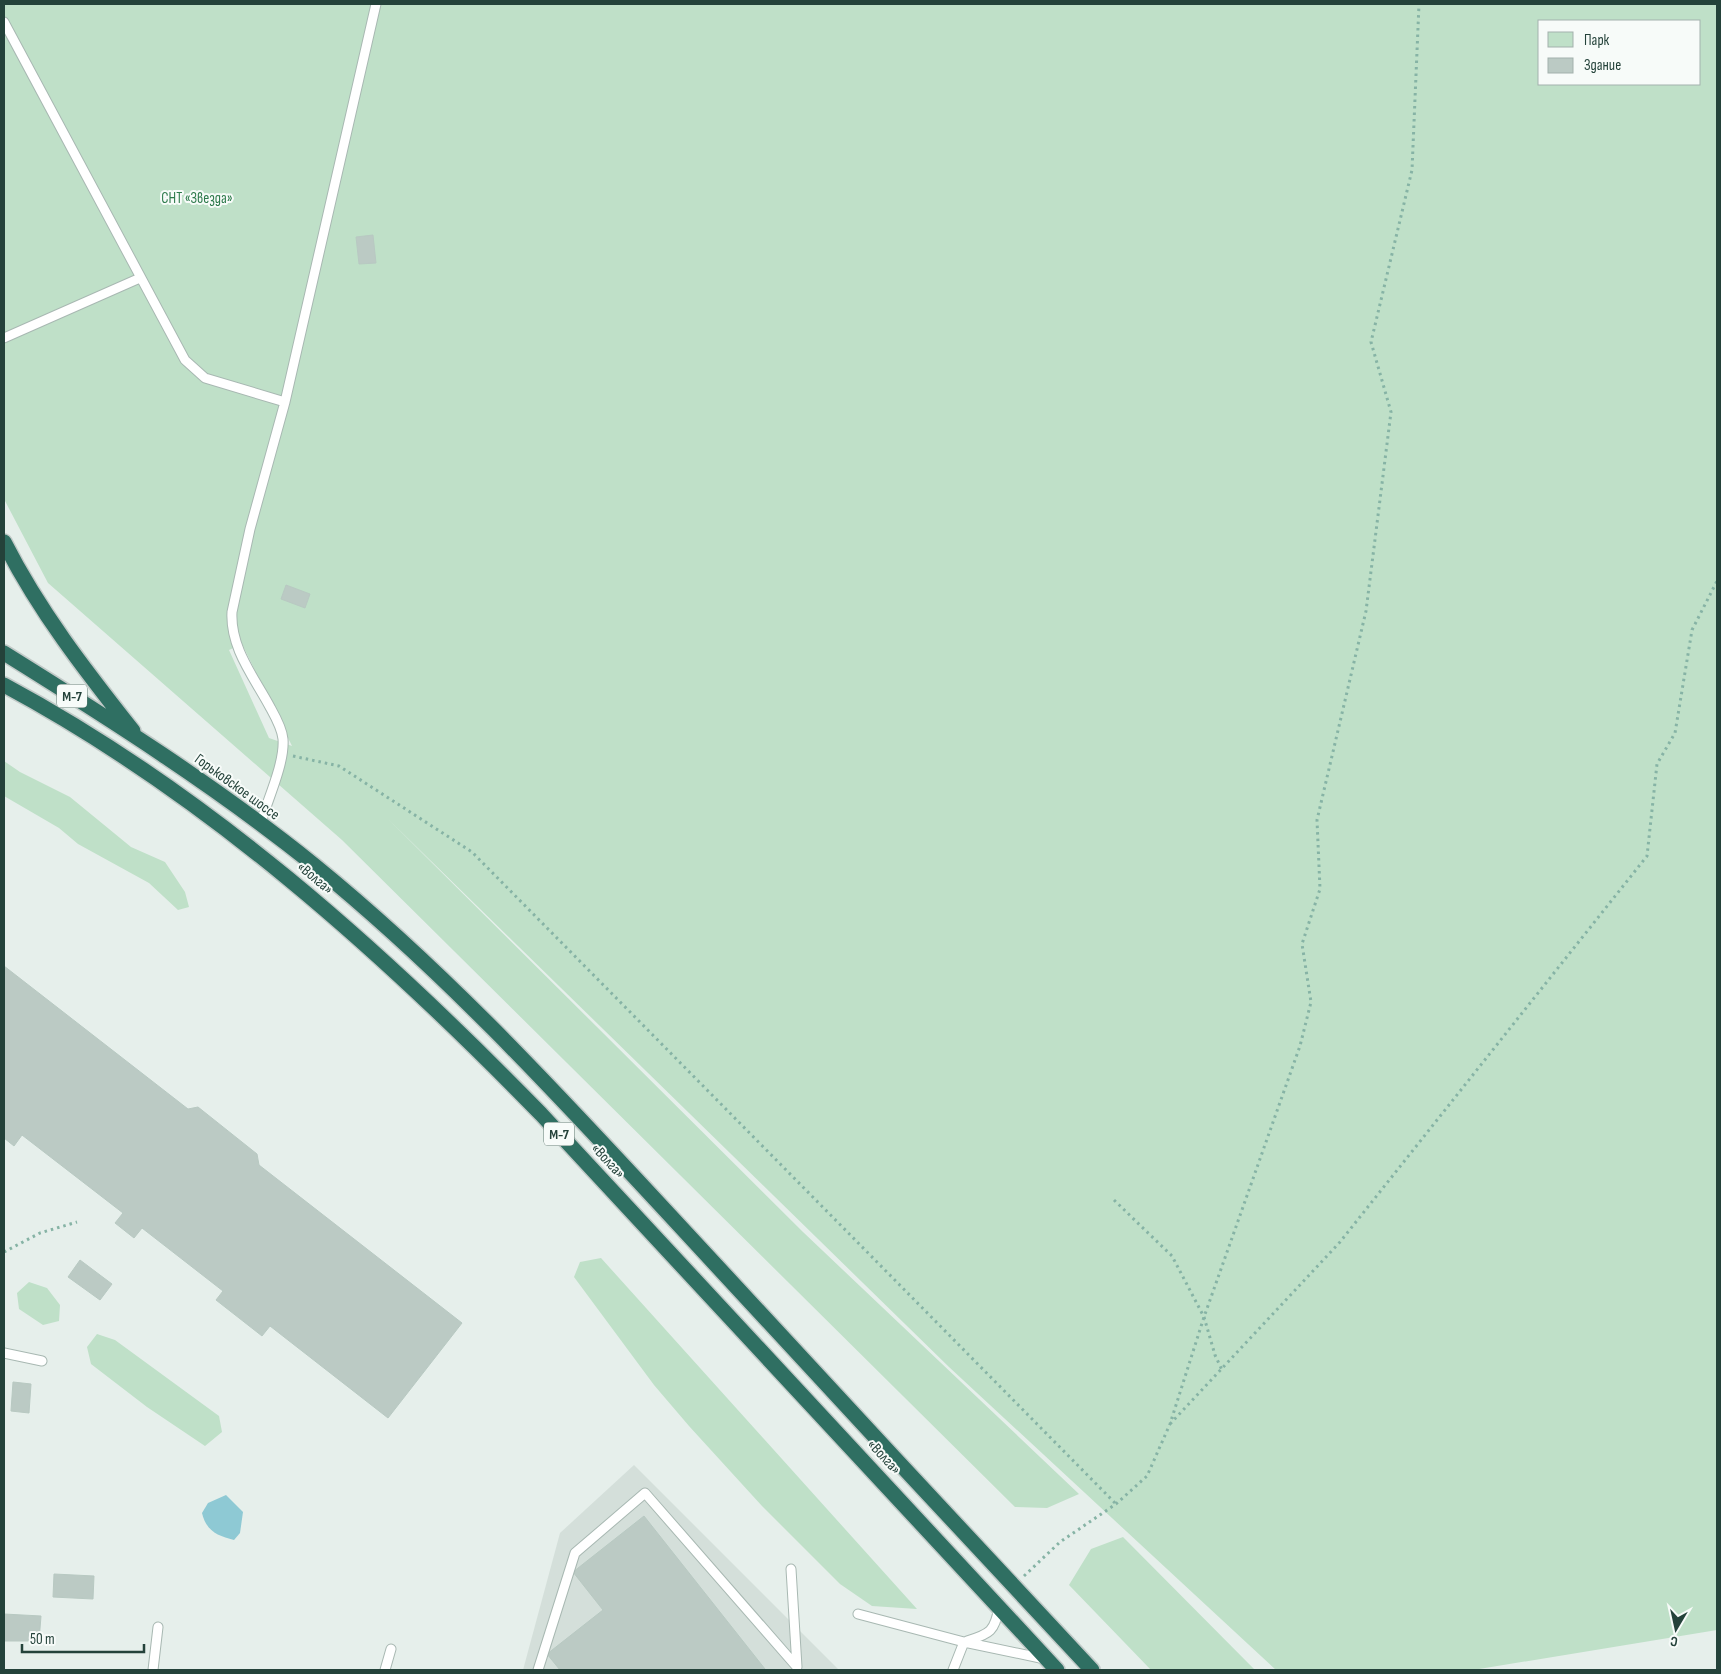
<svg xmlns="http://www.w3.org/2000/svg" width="1721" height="1674" font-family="'Sofia Sans Condensed',sans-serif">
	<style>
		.built { fill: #d4dfda }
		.green { fill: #bfe0c8; fill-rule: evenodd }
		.water { fill: #8ec9d4 }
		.building { fill: #bbcac4; stroke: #b8c9c2 }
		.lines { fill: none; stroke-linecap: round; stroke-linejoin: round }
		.lane-casing { stroke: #a8b8b2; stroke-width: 11 }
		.highway-casing { stroke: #c2cac8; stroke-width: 18 }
		.path { stroke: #86b3a5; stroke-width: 3; stroke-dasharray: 2.5 4; stroke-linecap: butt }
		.lane { stroke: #fff; stroke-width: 9 }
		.highway { stroke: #2f6f62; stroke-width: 15 }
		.labels { text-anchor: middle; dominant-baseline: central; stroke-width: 4; stroke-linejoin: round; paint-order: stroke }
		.shield { fill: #f7fbf9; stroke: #637a73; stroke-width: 1 }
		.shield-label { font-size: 14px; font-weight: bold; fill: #24423a }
		.park-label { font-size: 15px; fill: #2d7a4b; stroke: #f7fbf9 }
		.street-label { font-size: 15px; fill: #24423a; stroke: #f7fbf9 }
	</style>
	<rect width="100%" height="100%" fill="#e6efeb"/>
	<path class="built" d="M634,1465L839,1670H523L560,1533Z"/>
	<path class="green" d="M4,4H1717V1630L1473,1670H1276L949,1367L387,818L803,1232L1079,1494L1047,1508L1015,1507L342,840L48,583L4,499ZM1540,21H1700V84H1540ZM242,644L292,746L269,738L229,650Z
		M4,761L20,772L70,797L131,847L165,862L185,892L189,907L178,910L149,883L78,844L59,828L4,796Z
		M601,1258L917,1609L872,1606L840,1584L762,1506L689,1426L654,1385L574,1277L580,1262Z
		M29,1282L47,1288L60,1305L59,1321L43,1325L19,1309L17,1293Z
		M97,1334L115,1340L219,1416L222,1432L205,1446L147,1407L91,1364L87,1347Z
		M1123,1537L1255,1670H1151L1069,1585L1091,1549Z"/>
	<path class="water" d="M226,1495L243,1512L240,1533L234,1540C218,1536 206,1531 202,1513L208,1503Z"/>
	<path class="building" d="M373,235L376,263L359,264L356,237Z
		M286,585L310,594L305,608L281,599Z
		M4,966L188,1109L198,1107L257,1154L259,1165L462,1323L388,1418L270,1326L262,1336L216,1300L223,1291L142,1228L134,1238L115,1223L123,1213L22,1135L14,1146L4,1138Z
		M80,1260L112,1284L100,1300L68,1277Z
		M13,1382L31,1384L29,1413L11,1411Z
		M644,1516L765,1669L762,1670H560L547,1654L603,1610L573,1572Z
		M54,1574L94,1576L93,1599L53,1597Z
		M4,1614L41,1616L39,1641H4Z"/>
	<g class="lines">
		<defs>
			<path id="lane" d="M4,22L185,360L205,378L285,402
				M4,338L140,278
				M260,825C267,801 285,763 283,739C282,728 275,716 270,707C254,677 230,648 232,612L250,529L285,402L376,4
				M4,1353L42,1361
				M791,1569L797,1667
				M858,1614L964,1642L1045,1659
				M967,1641C990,1634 995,1631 999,1607
				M153,1670L158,1627
				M385,1670L391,1649
				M538,1670L575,1553L645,1493L797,1667
				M953,1670L964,1642"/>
			<path id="highway" d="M4,542C39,611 85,670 133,731
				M4,653C110,719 217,787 314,865C447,973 562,1099 678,1224C816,1373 953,1522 1092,1670
				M4,685C207,794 381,950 541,1114L1057,1670"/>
		</defs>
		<use href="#lane" class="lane-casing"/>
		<use href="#highway" class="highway-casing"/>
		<path class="path" d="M293,756L339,766L472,852L1116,1504
			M1114,1200L1172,1256L1204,1317L1215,1355L1222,1370
			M4,1252L40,1233L77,1222
			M1170,1424L1340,1242L1647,856L1657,764L1675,733L1692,630L1717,581
			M1024,1576L1060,1542L1116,1504L1147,1476L1170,1424L1204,1317L1300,1046L1311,1002L1302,944L1320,889L1317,820L1366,611L1391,412L1371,342L1412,170L1419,4"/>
		<use href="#lane" class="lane"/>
		<use href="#highway" class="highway"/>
	</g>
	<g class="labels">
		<g class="shield">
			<rect x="57" y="684.5" width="30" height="23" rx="4"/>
			<rect x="544" y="1122.5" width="30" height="23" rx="4"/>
		</g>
		<g class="shield-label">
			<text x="72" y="696">М-7</text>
			<text x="559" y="1134">М-7</text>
		</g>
		<g class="park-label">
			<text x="197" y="198">СНТ «Звезда»</text>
		</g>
		<g class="street-label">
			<text transform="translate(237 787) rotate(36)">Горьковское шоссе</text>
			<text transform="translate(315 878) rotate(40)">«Волга»</text>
			<text transform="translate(608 1161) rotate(47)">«Волга»</text>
			<text transform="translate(884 1457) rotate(47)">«Волга»</text>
		</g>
	</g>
	<rect width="1721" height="1674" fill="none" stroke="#24423a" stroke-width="10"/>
	<rect x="1538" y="20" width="162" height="65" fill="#f7fbf9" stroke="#a3b1ad"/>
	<rect x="1548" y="32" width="25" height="15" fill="#bfe0c8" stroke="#a3b1ad"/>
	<text x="1584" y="45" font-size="15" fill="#24423a">Парк</text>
	<rect x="1548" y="58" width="25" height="15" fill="#bbcac4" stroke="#a3b1ad"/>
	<text x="1584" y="70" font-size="15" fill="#24423a">Здание</text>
	<g transform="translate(1676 1629) rotate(189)" stroke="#f7fbf9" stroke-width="4" paint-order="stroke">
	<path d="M0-4L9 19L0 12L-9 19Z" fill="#24423a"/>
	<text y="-8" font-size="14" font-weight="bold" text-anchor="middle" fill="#24423a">С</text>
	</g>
	<path d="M22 1644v8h122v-8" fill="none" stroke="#24423a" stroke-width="2.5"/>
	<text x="30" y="1644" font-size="15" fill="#24423a" stroke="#f7fbf9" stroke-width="4" paint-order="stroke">50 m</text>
</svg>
